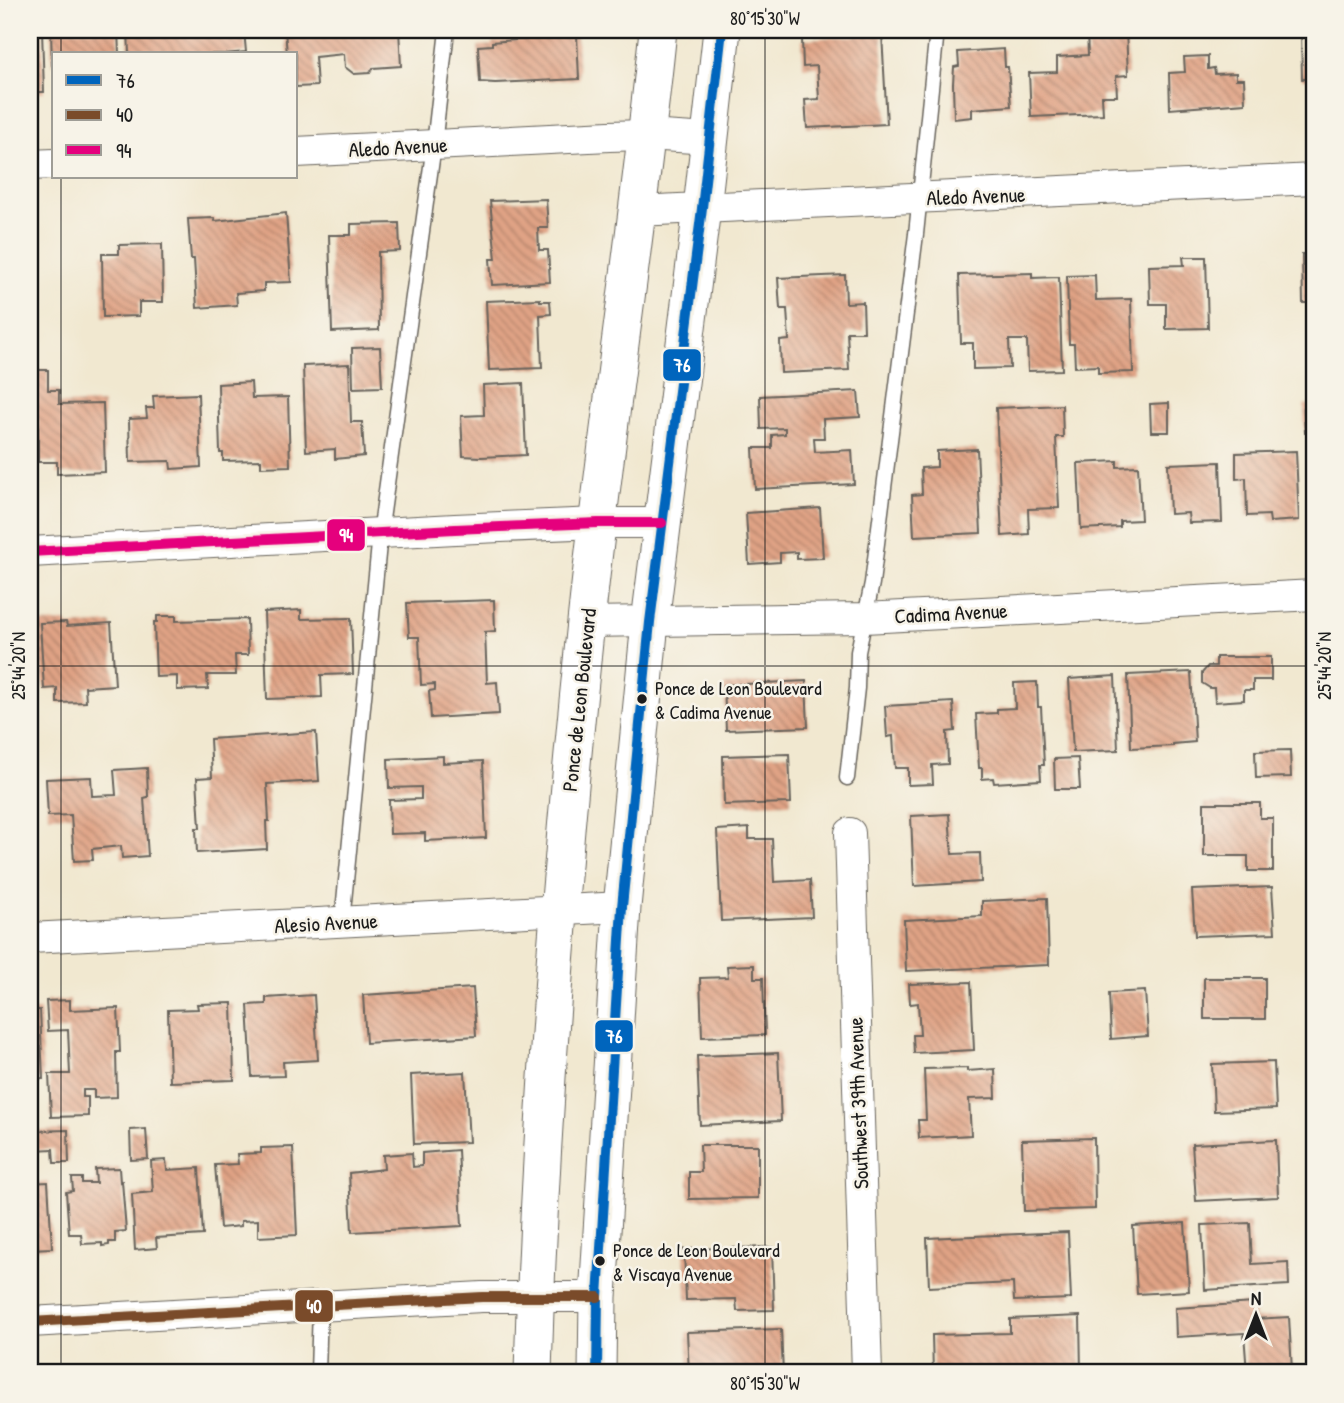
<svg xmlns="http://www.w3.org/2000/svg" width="1344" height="1403" font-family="'Patrick Hand',sans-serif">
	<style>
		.building { fill: url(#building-back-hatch) }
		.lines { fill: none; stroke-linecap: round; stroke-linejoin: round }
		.service-casing { stroke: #67635b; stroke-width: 17 }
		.minor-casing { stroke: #67635b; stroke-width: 32 }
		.tertiary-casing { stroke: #67635b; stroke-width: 39 }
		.service { stroke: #fff; stroke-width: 14 }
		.minor { stroke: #fff; stroke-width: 30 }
		.tertiary { stroke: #fff; stroke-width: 37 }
		.bus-1-casing { stroke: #f7f3e8; stroke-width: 16 }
		.bus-2-casing { stroke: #f7f3e8; stroke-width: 16 }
		.bus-3-casing { stroke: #f7f3e8; stroke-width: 16 }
		.bus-1 { stroke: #0065bd; stroke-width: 10 }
		.bus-2 { stroke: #7a4b2a; stroke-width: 10 }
		.bus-3 { stroke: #e5007d; stroke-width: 10 }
		.ticks { fill: none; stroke: #1c1c1c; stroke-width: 2; stroke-opacity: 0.45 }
		.bus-dot { fill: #1c1c1c; stroke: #f7f3e8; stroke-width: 2.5 }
		.labels { text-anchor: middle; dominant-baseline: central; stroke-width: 5; stroke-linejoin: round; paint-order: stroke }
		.bus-label { font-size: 19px; fill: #1c1c1c; stroke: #f7f3e8; text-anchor: start }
		.street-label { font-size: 21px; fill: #1c1c1c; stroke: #f7f3e8 }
		.line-badge { stroke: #f7f3e8; stroke-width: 2.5 }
		.badge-label { font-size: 19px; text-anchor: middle; font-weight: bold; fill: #fff }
		.neatline { fill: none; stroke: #1c1c1c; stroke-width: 2.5 }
		.ticks-label { font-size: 18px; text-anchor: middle; fill: #1c1c1c }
	</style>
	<defs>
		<pattern id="building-back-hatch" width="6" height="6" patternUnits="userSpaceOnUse" patternTransform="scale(1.75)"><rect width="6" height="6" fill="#e0a385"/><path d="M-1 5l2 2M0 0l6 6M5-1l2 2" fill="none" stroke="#b5846c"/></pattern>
	</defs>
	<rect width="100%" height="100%" fill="#f7f3e8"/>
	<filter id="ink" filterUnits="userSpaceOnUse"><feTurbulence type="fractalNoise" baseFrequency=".0143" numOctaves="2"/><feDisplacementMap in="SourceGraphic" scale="14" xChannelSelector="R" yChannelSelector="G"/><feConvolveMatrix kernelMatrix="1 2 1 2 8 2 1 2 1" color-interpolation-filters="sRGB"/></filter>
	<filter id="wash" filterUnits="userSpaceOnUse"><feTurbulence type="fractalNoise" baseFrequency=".00686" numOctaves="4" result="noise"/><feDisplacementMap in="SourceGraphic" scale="28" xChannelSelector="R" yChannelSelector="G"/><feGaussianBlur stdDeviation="1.57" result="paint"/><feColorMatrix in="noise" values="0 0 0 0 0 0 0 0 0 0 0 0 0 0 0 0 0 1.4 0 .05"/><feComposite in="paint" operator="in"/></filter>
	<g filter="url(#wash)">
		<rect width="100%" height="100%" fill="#f1e8d0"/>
		<g id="blocks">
			<path class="building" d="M30,30H42L44,92H30Z
				M51,30H118L119,54H54V65H52Z
				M128,30H244L246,52L224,54H129Z
				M285,30H399L401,66L373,68L370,73L354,74L345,67L344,54L315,57L317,86L296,87V54H287Z
				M1126,30L1128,75L1116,76L1117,96H1102L1103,114L1031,117L1029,73L1057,72V57L1088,55L1087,32Z
				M1301,30H1314V79H1302Z
				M882,34L887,124L807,128L805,100L819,99L817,66L803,67L802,39Z
				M577,35L579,79L495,83L480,82L478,46L492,45V42Z
				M1004,49L1005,67H1008L1011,106L972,109V117L954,119L953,84L954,67L959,66L958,52Z
				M1208,56V69L1214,68L1215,74L1236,73V79H1244L1245,103L1170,109L1169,73L1185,72L1184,57Z
				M546,199L548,228H538L539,250H548L550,282L492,285L490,259H496L490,201Z
				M286,213L291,282L264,283V291L236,293L237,305L197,308L194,259H191L188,219L214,218L215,221Z
				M399,223L400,251L378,252L379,330L332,332L329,235H351V224Z
				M162,244L163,302H139V316L103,317L102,254H119V245Z
				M1302,254H1314V303H1303Z
				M1183,257H1206L1208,328L1166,329V304H1150L1149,266L1184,265Z
				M1032,273V278L1059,277L1062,370L1028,371L1027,340H1009L1010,368L973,369V343H961L959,275Z
				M845,275L846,303L863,302L864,332H847L849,370L781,373L780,341L789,340L787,309H780L778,278Z
				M1095,275L1096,300L1131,299L1133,372L1098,373V366L1075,367L1074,344H1069L1067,276Z
				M540,299V301H550L551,314L540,315L542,368L489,370L486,301Z
				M380,347L382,387L353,388L352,348Z
				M349,364L351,422H362L364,456L335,459V449L306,451L303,366Z
				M30,370H48V390H59V404L103,403L105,472L57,474V462H38V419H33V398H30Z
				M251,382L252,398L288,397L290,466L261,467V460L223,461V453H220L218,384Z
				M523,383L526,455L481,457L463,456L461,416L484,415L483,385Z
				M858,391L860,417L823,419L824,438H814L815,452L852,450L854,484L755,489L753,448H772V435L785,434V428L761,429L760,396Z
				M198,394L201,467L171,469L170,461L130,462L129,419L147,418L146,408H154L153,396Z
				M1169,403V432H1151L1150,404Z
				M1314,404V433H1305L1304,405Z
				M1062,405L1063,437H1056L1059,508L1028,509L1029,534L1002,536L996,408Z
				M977,449L981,533L914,536L912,495L922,494L921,468L937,467V451Z
				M1296,451L1299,520L1270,522L1269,515L1247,516L1246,478L1236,479V453Z
				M1117,461V467L1138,466L1141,520L1120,521V527L1081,529L1078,463Z
				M1220,462L1222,522L1189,523L1188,513L1170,514L1168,464Z
				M1309,491H1314V515H1310Z
				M820,508L823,558L797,559V552L780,553V562L749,564L746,513Z
				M494,600L495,631L485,632L487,683L497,682L499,714L431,718L429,691L435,690V684L421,685L419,637H409L407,603Z
				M301,610V619L351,618L353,674L321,675L322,697L267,699L264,612Z
				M157,616H176V621L247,619L248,655H235L236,675H207L208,689L177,690V676L156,677L154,622H157Z
				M66,622L67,626L111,623L115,685L85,687L86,702L57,703V688L44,689L40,623Z
				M1216,657H1271V680H1253V690H1244V700L1215,702L1214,688H1210L1202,683V673L1208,666H1216Z
				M1191,672L1195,742L1173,744V746L1131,748L1128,675Z
				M1115,676L1118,750L1073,752L1069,679Z
				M806,681L808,727L726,730L724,685Z
				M1037,682L1038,707H1041L1044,765H1040L1041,780L994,783L993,778L982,779V768H979L976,714L997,713V709L1015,708L1014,683Z
				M953,702L955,731L947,732L948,764L932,765L933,784L908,785V768H895L893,736L887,737L885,706Z
				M316,732L319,781L267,784L269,821H266L267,849L197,853L196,828H200L197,778L212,777L210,739Z
				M1290,750L1291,777L1256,778L1255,751Z
				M789,754L791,803L724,805L723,756Z
				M443,756V763L483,761L486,838L425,841V833L390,834L389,800L421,799V787L389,788L388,759Z
				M1078,758L1080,789H1055L1054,759Z
				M147,768L148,797L144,798L148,856L122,858L121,846L92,849L93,860L74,861L71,815L48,816L46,779L91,777L92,796L116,795L114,770Z
				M1204,803H1260V818H1273V871H1248V856H1204Z
				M949,814L952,854L980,853L981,882L914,886L911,816Z
				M749,828V839H772L774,882L810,880L812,917L721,921L717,830Z
				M1272,887L1275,933L1195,936L1192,890Z
				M1047,898L1049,965L906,971L904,920L982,916V901Z
				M754,965V978H763L765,1035L702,1037L700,978L728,977L727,966Z
				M1204,978H1265V1019H1204Z
				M971,982L974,1050L914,1053L913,1035H920L918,1003L910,1004L909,984Z
				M473,988L476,1036L366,1043L363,995Z
				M1145,991L1148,1036L1111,1039L1109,993Z
				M314,995L318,1060L283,1062L284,1076L252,1077L248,1005L266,1004V998Z
				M70,1000V1010L118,1008L120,1052H116L117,1097L94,1098V1090H83V1097H88V1116L51,1117L49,1074H70L68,1030L48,1031L46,1001Z
				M232,1003L234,1080L170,1082L168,1010L198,1009L197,1004Z
				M30,1010H40L43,1079H30Z
				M778,1053L781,1121L700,1125L697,1056Z
				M1274,1062L1276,1109L1214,1111L1212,1064Z
				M967,1068V1071L995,1069L996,1098L969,1099L971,1135L919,1138L918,1120H926L924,1069Z
				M465,1072L469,1142L414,1144L411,1075Z
				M146,1129L148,1159L131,1160L130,1130Z
				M68,1130L69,1163H54L53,1149L34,1150V1131Z
				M1094,1138L1095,1209L1024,1211L1022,1140Z
				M1276,1140L1278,1197L1196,1201L1192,1144Z
				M700,1145H758V1198L689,1199V1172H701Z
				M293,1147L297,1235L258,1237V1220L241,1221V1226L220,1228L215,1165L238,1164L237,1154L261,1153V1148Z
				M458,1150L462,1226L352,1232L349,1173L384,1169L383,1155L412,1153L413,1167L422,1166V1153Z
				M166,1160L167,1170L199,1168L203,1235L156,1238L157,1248L135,1250L132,1194L153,1192L151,1161Z
				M119,1168L120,1182L122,1181L126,1231L115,1232V1242H109V1245L102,1246V1243L82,1244L81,1234H69L66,1192L73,1191L72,1178H82V1183H96L95,1169Z
				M48,1182L52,1248L30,1249V1183Z
				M1185,1223L1189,1291L1137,1294L1133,1226Z
				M1250,1223L1252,1264L1288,1262L1289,1285L1205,1290L1202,1225Z
				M1068,1232L1071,1299L1014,1301L1013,1283L929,1287L927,1238Z
				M772,1247L774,1310L737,1311L736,1299L686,1300L684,1249Z
				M1254,1303L1255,1319L1289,1317L1292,1371L1247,1373L1244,1333L1176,1337L1175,1308Z
				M1080,1316L1081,1373H933L932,1335L1010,1333V1319Z
				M781,1329L783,1373H689L687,1332Z"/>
		</g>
	</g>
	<g filter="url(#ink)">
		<use href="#blocks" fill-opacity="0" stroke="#67635b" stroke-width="2"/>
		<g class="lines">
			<defs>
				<path id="service" d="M847,778L857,688L858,652L872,583L916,234L937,30
					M342,922L380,534L434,145L447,30
					M318,1373L320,1306"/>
				<path id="minor" d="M296,152L609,136L646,135L710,139
					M30,165L54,164
					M637,211L1314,179
					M30,552L455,529L598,523H662
					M586,622L864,618L1314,595
					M850,833L867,1373
					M30,938L622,907
					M30,1322L482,1297H598"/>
				<path id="tertiary" d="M533,1373C540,1123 560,872 586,622C607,424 638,228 658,30
					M597,1373L598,1297L622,907L650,622L702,208L722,30"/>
			</defs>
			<use href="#service" class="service-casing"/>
			<use href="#minor" class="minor-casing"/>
			<use href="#tertiary" class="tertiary-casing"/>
			<use href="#service" class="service"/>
			<use href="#minor" class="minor"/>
			<use href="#tertiary" class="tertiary"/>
			<defs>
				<path id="bus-1" d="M597,1373L598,1297L622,907L650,622L702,208L722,30"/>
				<path id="bus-2" d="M30,1322L482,1297H598"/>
				<path id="bus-3" d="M30,552L455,529L598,523H662"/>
			</defs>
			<use href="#bus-1" class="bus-1-casing"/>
			<use href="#bus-2" class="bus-2-casing"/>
			<use href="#bus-3" class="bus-3-casing"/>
			<use href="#bus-1" class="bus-1"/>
			<use href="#bus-2" class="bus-2"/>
			<use href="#bus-3" class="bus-3"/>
		</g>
	</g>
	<path class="ticks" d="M61,30V54M765,30V1373M61,177V1373M30,666H1314"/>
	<g class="bus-dot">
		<circle cx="642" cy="699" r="6"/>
		<circle cx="600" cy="1261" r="6"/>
	</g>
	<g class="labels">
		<g class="bus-label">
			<text x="655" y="688">Ponce de Leon Boulevard<tspan x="655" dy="24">&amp; Cadima Avenue</tspan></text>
			<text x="613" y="1250">Ponce de Leon Boulevard<tspan x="613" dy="24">&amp; Viscaya Avenue</tspan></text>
		</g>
		<g class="street-label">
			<text transform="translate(398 147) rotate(-3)">Aledo Avenue</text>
			<text transform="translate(976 196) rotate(-2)">Aledo Avenue</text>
			<text transform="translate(951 613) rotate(-3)">Cadima Avenue</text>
			<text transform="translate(579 700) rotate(-84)">Ponce de Leon Boulevard</text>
			<text transform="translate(326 923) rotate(-3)">Alesio Avenue</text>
			<text transform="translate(858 1103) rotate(-92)">Southwest 39th Avenue</text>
		</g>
	</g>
	<g class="line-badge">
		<rect x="662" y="348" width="40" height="34" rx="7" fill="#0065bd"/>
		<rect x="326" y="518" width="40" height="34" rx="7" fill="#e5007d"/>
		<rect x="594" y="1019" width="40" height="34" rx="7" fill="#0065bd"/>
		<rect x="294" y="1289" width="40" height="34" rx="7" fill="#7a4b2a"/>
	</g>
	<g class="badge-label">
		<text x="682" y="372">76</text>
		<text x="346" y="542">94</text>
		<text x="614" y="1043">76</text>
		<text x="314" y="1313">40</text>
	</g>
	<rect width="1344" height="1403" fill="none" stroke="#f7f3e8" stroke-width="77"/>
	<rect x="52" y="52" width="245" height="126" fill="#f7f3e8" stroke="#9f9d96" stroke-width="2"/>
	<rect x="66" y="75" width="35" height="10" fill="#0065bd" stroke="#9f9d96" stroke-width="2"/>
	<text x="116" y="88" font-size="21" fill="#1c1c1c">76</text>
	<rect x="66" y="110" width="35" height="10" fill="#7a4b2a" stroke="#9f9d96" stroke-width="2"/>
	<text x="116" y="122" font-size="21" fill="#1c1c1c">40</text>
	<rect x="66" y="145" width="35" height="10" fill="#e5007d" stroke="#9f9d96" stroke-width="2"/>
	<text x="116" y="158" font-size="21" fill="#1c1c1c">94</text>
	<g transform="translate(1256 1315)" stroke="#f7f3e8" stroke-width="5" paint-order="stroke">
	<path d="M0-5L12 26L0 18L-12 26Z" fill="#1c1c1c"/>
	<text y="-10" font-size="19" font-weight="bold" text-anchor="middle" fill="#1c1c1c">N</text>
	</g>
	<rect x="38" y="38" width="1268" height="1326" class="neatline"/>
	<g class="ticks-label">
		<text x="765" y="25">80°15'30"W</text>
		<text transform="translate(19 666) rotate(-90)" y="6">25°44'20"N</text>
		<text transform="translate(1325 666) rotate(-90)" y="6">25°44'20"N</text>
		<text x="765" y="1390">80°15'30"W</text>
	</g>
</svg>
